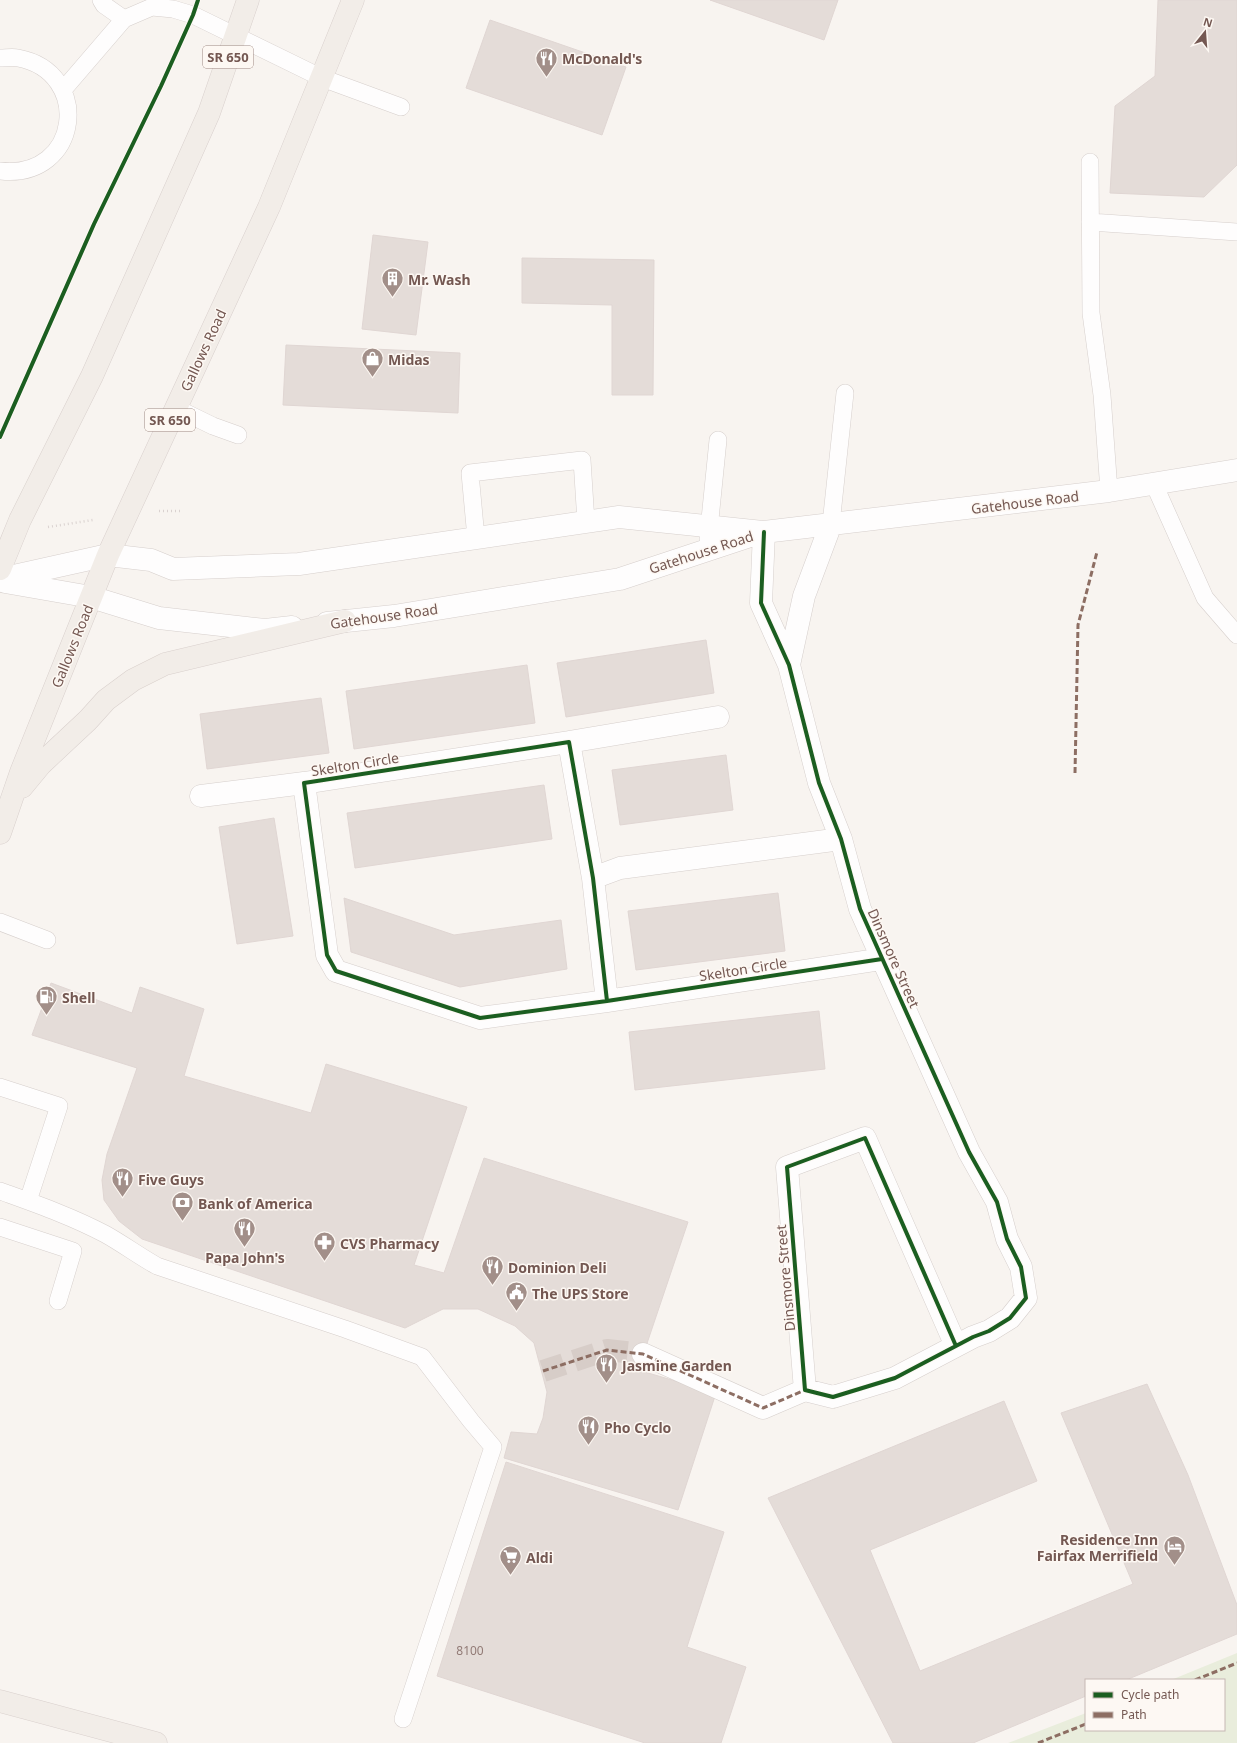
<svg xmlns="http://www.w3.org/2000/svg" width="1237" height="1743" font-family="'Noto Sans',sans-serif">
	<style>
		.green { fill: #e9eddc }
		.building { fill: #e4dcd8; stroke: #e0d6d3 }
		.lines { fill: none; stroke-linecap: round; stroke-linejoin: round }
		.pedestrian-tunnel { stroke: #d7cdc8; stroke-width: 22; stroke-dasharray: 22 11; stroke-linecap: butt }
		.service-casing { stroke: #d6cfcc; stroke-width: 18 }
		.pedestrian-casing { stroke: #d6cfcc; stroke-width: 23 }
		.minor-casing { stroke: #d6cfcc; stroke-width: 23 }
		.tertiary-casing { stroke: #d6cfcc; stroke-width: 23 }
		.primary-casing { stroke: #d9d0cd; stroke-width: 23 }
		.path { stroke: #dad2d0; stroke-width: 2.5; stroke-dasharray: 1 3; stroke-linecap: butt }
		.service { stroke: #fefdfd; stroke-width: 17 }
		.pedestrian { stroke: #fefdfd; stroke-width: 22 }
		.minor { stroke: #fefdfd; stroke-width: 22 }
		.tertiary { stroke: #fefdfd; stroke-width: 22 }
		.primary { stroke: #f2ede8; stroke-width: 22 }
		.quiet { stroke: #8d6e63; stroke-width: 3; stroke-dasharray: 6 3; stroke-linecap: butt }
		.cycleway-casing { stroke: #fdf8f3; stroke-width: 6 }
		.cycleway { stroke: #1b5e20; stroke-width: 4 }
		.labels { text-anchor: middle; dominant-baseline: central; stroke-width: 3; stroke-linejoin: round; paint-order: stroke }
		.number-label { font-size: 12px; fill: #927b76 }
		.shield { fill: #fdf8f3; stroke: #9d8882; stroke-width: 1 }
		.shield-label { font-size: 13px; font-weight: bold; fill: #745852 }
		.poi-label { font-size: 14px; font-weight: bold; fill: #745852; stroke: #fdf8f3; text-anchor: start }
		.street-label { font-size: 14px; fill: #745852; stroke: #fdf8f3 }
	</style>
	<rect width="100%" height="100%" fill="#f8f4f0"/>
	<path class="green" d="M1237,1653V1743H1008L1086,1713V1730H1224V1680H1171Z"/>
	<path class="building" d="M710,0H838L824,40Z
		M1158,0H1237V165L1204,197L1110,193L1115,106L1155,76Z
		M490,20L626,67L602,135L466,88Z
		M373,235L428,242L416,335L362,329Z
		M522,258L654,260L653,395H612V305L522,303Z
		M286,345L460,353L458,413L283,405Z
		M706,640L714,693L566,717L557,663Z
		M527,665L535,723L354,749L346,691Z
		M321,698L329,753L207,769L200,714Z
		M726,755L733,810L620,825L612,770Z
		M544,785L552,839L355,868L347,813Z
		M274,818L293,936L237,944L219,827Z
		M778,893L785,951L636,970L628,911Z
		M344,898L454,935L561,920L567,969L460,987L351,952Z
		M51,983L132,1013L140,987L204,1009L184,1076L311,1113L326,1064L467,1107L414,1265L444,1273L484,1158L688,1222L638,1370L716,1393L678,1510L504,1458L511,1432L537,1434L543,1418L547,1392L534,1343L515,1326L478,1309H443L405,1328L142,1239L119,1221L104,1200L102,1180L107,1154L137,1068L32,1035Z
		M819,1011L825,1069L635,1090L629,1032Z
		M1147,1384L1188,1475L1237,1605V1634L1126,1680H1086V1696L973,1743H893L768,1498L1004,1401L1037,1481L870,1550L920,1671L1133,1584L1061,1413Z
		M506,1462L724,1532L687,1647L746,1667L721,1743H645L437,1676Z"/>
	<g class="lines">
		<path class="pedestrian-tunnel" d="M543,1371L607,1350L643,1354"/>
		<defs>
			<path id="service" d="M124,19L152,7L173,9L193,15L322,78L401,107
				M0,58C6,58 13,57 18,58C93,72 81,180 0,171
				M63,90L124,19L104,5L101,0
				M1090,162L1091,313L1102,395L1109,491
				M1090,222L1237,232
				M176,408L213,426L238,435
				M1154,484L1205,598L1237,635
				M831,524L845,393
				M476,538L470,473L582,460L586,522
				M708,539L718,440
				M0,922L47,940
				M0,1087L59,1106L28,1201
				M0,1191C36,1204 71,1216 105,1234C123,1244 139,1256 157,1266L345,1329L422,1357L471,1421L493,1447L403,1719
				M0,1227L73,1251L58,1301"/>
			<path id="pedestrian" d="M643,1354L763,1408L805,1390"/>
			<path id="minor" d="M764,532L761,603L789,665L819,783L841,839L860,909L969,1152L997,1202L1007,1239L1021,1267L1026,1298L1010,1318L989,1331L973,1337L895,1378L833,1397L805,1390L787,1167L865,1138L956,1346
				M108,555L151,560L173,569L299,564L619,517L764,532L1109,491L1237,470
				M91,597L159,618L265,630L292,627
				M327,623L394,616L620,579L756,534
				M789,665L804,596L831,524
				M569,742L718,717
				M201,796L304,783
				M593,878L620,868L841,839
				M607,1001L593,878L569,742L304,783L327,955L336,971L480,1018L607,1001L882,959"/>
			<path id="tertiary" d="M0,579L108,555
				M5,582L91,597"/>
			<path id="primary" d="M0,569L20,520L92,376L209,113L248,0
				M22,787L41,764L88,720L106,700L133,680L165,664L345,621
				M0,833L21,772L108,555L269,207L353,0
				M0,1701L156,1743"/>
		</defs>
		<use href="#service" class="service-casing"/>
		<use href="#pedestrian" class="pedestrian-casing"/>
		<use href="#minor" class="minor-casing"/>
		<use href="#tertiary" class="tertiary-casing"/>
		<use href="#primary" class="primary-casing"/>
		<path class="path" d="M0,437L94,224L161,86L181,39
			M159,511H181
			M48,527L93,520"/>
		<use href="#service" class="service"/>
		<use href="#pedestrian" class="pedestrian"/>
		<use href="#minor" class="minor"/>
		<use href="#tertiary" class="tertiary"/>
		<use href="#primary" class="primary"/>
		<path class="quiet" d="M1075,773L1078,625L1097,552
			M543,1371L607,1350L643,1354L763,1408L805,1390
			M1195,1680L1237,1663
			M1038,1743L1086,1724"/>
		<defs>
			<path id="cycleway" d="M0,437L94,224L161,86L193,15L198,0
				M764,532L761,603L789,665L819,783L841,839L860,909L969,1152L997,1202L1007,1239L1021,1267L1026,1298L1010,1318L989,1331L973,1337L895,1378L833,1397L805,1390L787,1167L865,1138L956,1346
				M607,1001L593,878L569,742L304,783L327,955L336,971L480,1018L607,1001L882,959"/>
		</defs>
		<use href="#cycleway" class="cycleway-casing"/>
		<use href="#cycleway" class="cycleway"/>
	</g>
	<defs>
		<symbol id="restaurant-pin" viewBox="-11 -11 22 30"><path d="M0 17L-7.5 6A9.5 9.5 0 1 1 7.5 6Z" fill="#a28f89" stroke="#fdf8f3"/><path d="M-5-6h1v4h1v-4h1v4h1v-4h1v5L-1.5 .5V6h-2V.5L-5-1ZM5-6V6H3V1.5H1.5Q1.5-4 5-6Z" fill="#fff"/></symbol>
		<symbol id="building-pin" viewBox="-11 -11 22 30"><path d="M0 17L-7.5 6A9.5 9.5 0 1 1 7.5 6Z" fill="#a28f89" stroke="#fdf8f3"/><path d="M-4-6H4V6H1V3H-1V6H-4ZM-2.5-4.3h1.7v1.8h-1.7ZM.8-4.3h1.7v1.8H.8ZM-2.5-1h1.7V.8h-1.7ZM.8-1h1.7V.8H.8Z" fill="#fff"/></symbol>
		<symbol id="shop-pin" viewBox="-11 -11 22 30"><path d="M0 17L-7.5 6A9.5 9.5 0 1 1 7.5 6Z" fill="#a28f89" stroke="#fdf8f3"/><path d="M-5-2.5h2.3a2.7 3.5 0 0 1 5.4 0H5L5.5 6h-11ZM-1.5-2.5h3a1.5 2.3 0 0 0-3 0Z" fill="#fff"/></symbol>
		<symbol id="fuel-pin" viewBox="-11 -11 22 30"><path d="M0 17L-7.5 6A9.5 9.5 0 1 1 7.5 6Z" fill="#a28f89" stroke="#fdf8f3"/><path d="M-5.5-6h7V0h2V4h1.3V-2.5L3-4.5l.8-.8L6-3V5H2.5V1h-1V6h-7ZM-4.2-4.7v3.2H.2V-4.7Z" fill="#fff"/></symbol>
		<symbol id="bank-pin" viewBox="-11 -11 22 30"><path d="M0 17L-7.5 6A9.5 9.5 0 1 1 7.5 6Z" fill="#a28f89" stroke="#fdf8f3"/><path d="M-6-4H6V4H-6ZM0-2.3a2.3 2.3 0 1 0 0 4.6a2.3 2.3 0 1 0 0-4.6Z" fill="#fff"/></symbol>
		<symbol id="pharmacy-pin" viewBox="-11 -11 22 30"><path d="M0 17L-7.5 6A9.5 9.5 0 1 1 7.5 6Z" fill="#a28f89" stroke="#fdf8f3"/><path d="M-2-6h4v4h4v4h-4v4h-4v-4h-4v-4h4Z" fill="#fff"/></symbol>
		<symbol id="civic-pin" viewBox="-11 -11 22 30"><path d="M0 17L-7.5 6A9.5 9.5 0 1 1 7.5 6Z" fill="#a28f89" stroke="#fdf8f3"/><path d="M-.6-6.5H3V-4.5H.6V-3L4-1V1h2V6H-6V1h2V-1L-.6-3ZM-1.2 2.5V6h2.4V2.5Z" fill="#fff"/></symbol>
		<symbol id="hotel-pin" viewBox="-11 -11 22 30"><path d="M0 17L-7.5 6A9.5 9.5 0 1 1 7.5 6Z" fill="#a28f89" stroke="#fdf8f3"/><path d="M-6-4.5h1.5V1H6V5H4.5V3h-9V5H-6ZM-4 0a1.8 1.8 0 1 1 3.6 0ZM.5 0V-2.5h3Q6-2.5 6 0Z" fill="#fff"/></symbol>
		<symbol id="supermarket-pin" viewBox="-11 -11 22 30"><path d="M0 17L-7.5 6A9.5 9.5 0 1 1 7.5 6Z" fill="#a28f89" stroke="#fdf8f3"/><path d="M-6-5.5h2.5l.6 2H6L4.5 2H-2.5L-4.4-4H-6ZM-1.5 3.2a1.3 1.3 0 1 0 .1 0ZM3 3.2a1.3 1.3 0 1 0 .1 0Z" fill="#fff"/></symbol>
	</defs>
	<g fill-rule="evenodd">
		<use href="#restaurant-pin" x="534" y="46" width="25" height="34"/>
		<use href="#building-pin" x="380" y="266" width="25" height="34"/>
		<use href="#shop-pin" x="360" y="346" width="25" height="34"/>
		<use href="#fuel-pin" x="34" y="984" width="25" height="34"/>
		<use href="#restaurant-pin" x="110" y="1166" width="25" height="34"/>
		<use href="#bank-pin" x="170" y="1190" width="25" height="34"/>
		<use href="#restaurant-pin" x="232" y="1216" width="25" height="34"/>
		<use href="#pharmacy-pin" x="312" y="1230" width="25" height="34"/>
		<use href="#restaurant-pin" x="480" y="1254" width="25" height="34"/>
		<use href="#civic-pin" x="504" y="1280" width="25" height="34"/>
		<use href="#restaurant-pin" x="594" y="1352" width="25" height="34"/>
		<use href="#restaurant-pin" x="576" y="1414" width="25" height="34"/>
		<use href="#hotel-pin" x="1162" y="1534" width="25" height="34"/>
		<use href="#supermarket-pin" x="498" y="1544" width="25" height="34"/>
	</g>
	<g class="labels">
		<g class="number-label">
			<text x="470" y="1650">8100</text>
		</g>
		<g class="shield">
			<rect x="203" y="46" width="50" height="22" rx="3"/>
			<rect x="145" y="409" width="50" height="22" rx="3"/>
		</g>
		<g class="shield-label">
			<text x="228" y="57">SR 650</text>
			<text x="170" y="420">SR 650</text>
		</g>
		<g class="poi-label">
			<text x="562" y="58">McDonald's</text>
			<text x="408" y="279">Mr. Wash</text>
			<text x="388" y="359">Midas</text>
			<text x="62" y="997">Shell</text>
			<text x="138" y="1179">Five Guys</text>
			<text x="198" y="1203">Bank of America</text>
			<text x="340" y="1243">CVS Pharmacy</text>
			<text x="245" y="1257" text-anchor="middle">Papa John's</text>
			<text x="508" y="1267">Dominion Deli</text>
			<text x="532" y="1293">The UPS Store</text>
			<text x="622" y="1365">Jasmine Garden</text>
			<text x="604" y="1427">Pho Cyclo</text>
			<text x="1158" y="1539" text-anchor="end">Residence Inn<tspan x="1158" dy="16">Fairfax Merrifield</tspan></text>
			<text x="526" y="1557">Aldi</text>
		</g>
		<g class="street-label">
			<text transform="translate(203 350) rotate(-65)">Gallows Road</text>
			<text transform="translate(1025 502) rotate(-7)">Gatehouse Road</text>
			<text transform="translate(701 552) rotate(-18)">Gatehouse Road</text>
			<text transform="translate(384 616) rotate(-8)">Gatehouse Road</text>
			<text transform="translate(72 646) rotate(-68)">Gallows Road</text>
			<text transform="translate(355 764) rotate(-9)">Skelton Circle</text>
			<text transform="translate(894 958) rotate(66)">Dinsmore Street</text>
			<text transform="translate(743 969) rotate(-9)">Skelton Circle</text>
			<text transform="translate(785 1278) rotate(-95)">Dinsmore Street</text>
		</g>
	</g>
	<rect x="1085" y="1679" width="140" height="52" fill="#fdf8f3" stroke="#c6b8b3"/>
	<rect x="1093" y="1692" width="20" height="6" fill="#1b5e20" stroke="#c6b8b3"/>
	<text x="1121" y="1699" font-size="12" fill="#745852">Cycle path</text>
	<rect x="1093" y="1712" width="20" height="6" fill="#8d6e63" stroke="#c6b8b3"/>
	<text x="1121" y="1719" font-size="12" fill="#745852">Path</text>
	<g transform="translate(1205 32) rotate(17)" stroke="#fdf8f3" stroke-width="3" paint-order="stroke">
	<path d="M0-3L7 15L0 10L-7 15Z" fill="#745852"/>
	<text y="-6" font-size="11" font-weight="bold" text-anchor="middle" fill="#745852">N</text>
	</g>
</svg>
